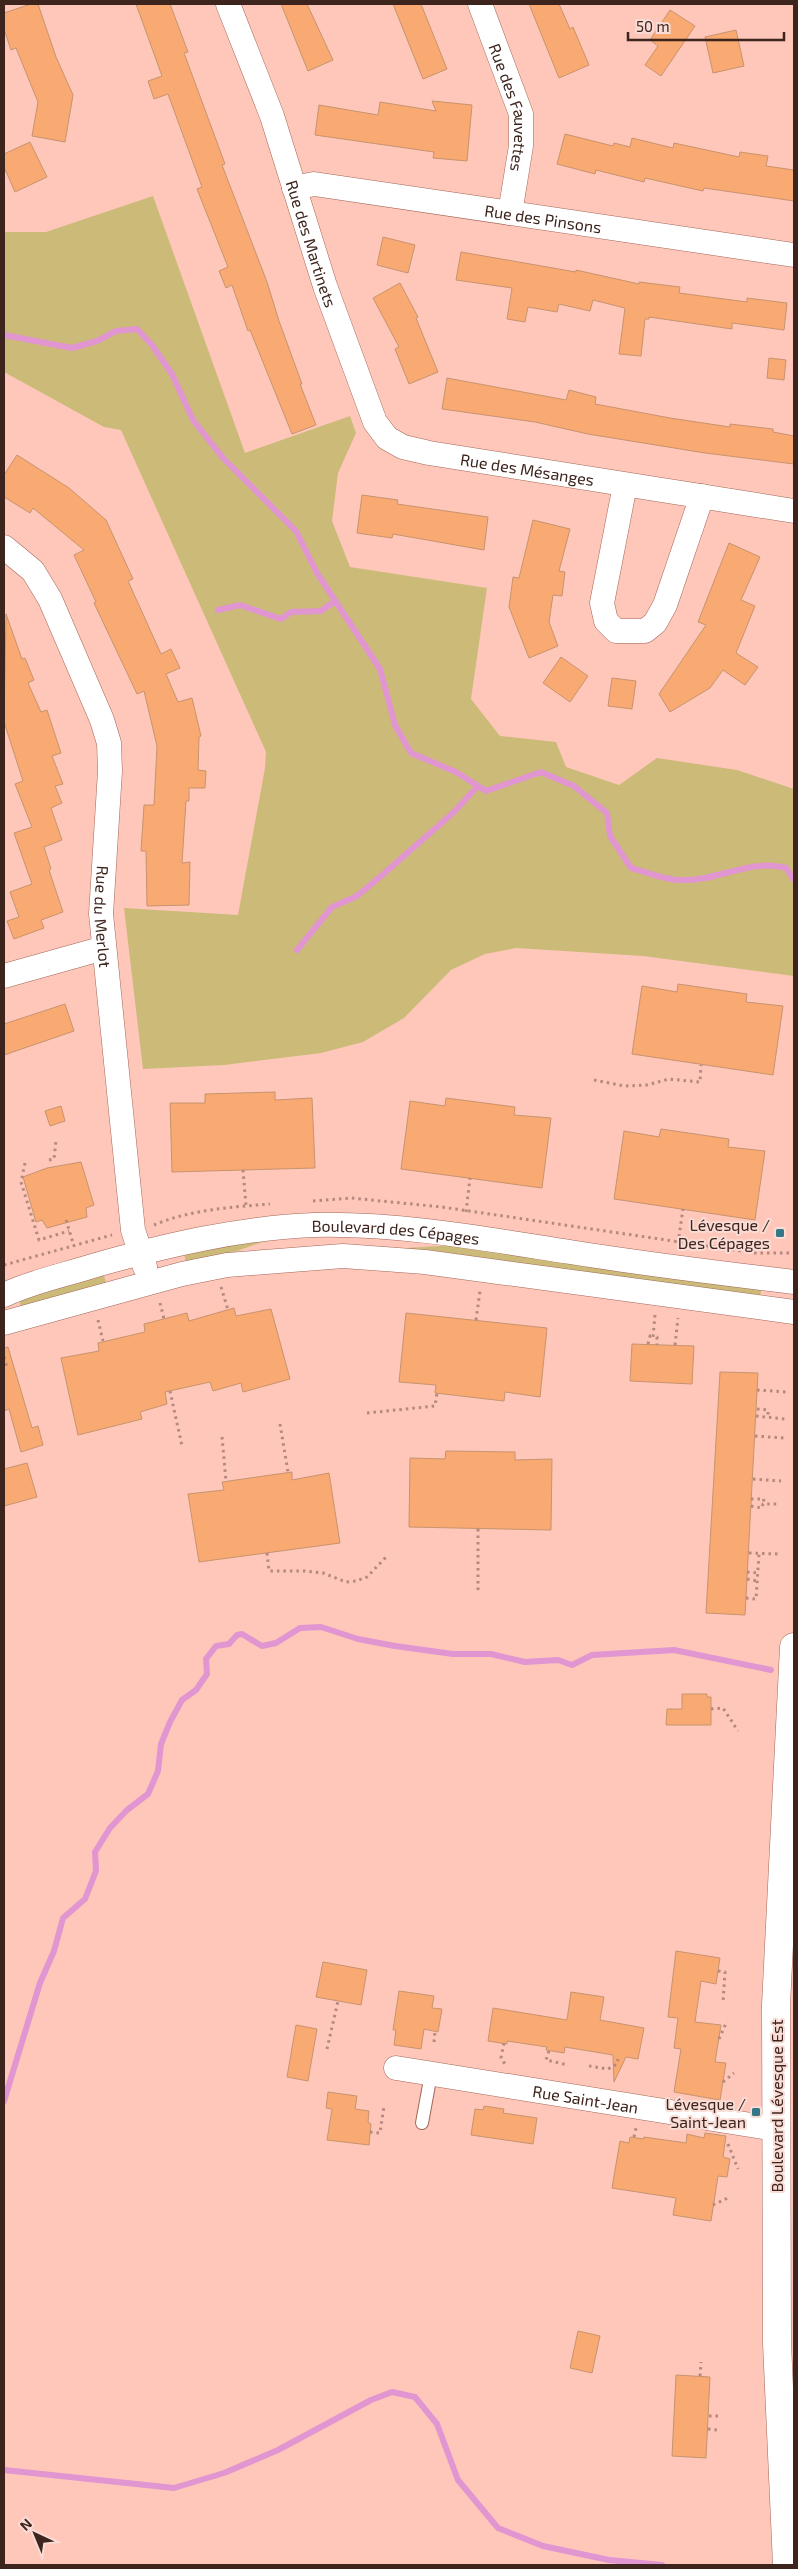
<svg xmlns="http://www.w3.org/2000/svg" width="798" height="2569" font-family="'Exo 2',sans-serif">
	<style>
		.green { fill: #ccba79 }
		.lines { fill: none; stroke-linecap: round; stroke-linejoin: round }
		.stream { stroke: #e195d1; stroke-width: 6 }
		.building { fill: #f9a972; stroke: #c8936f }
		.lane-casing { stroke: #a36758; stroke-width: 14 }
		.street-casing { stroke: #a36758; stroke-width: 25 }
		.secondary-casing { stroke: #a36758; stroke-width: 29 }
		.path { stroke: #b4897e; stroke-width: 3; stroke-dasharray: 2.5 4; stroke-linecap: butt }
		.lane { stroke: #fff; stroke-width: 12 }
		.street { stroke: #fff; stroke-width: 24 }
		.secondary { stroke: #fff; stroke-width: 28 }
		.poi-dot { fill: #347887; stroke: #f8dcd5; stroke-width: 2 }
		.labels { text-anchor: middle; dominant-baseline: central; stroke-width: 4; stroke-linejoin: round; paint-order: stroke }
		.street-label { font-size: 16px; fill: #3d241d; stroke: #f8dcd5 }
		.poi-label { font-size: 16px; fill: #3d241d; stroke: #f8dcd5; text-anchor: end }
	</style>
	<rect width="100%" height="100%" fill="#fec7ba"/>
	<path class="green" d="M153,196L245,453L350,416L356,433L338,473L332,521L350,567L487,588L471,699L500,736L556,742L566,767L619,785L657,758L737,770L794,789V976L643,956L516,948L485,954L451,970L404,1018L363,1042L321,1053L224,1065L143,1069L124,908L238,915L265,768L266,752L121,430L104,427L4,372V232H46Z
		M263,1237L265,1241L214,1259L186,1264L184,1251Z
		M455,1245L761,1288L760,1303L406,1251L407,1248Z
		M103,1272L107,1286L22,1310L18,1296Z"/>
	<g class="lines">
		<path class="stream" d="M4,335L72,348L97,341L116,331L137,329L152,345L172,374L193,420L223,458L296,531L317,573L380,669L395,725L411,753L456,772L486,791L541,772L574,786L607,813L610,836L631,868C646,872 664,880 680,880C716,882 751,858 786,868L794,880
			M218,610L240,605L281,619L291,612L321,611L335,601
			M297,950L332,907L357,896L381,876L454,812L477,787
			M4,2101L40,1983L54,1951L63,1918L85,1899L96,1871L95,1852L110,1828L127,1810L148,1794L158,1771L161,1744L170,1722L182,1700L196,1690L207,1674L206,1659L216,1646L229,1644L237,1635L242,1634L262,1646L276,1643L300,1628L321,1627L358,1639L395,1646L453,1654H491L525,1662L558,1660L572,1665L592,1655L674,1650L771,1670
			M4,2470L174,2488L224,2473L278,2450L371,2400L392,2392L415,2397L437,2424L458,2480L498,2528L543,2546L609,2560L662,2565"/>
	</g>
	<path class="building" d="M31,4H38L56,57L73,95L65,142L32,136L38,102L16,48L11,50L4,29V13Z
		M136,4H170L188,52L184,53L225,164L222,165L267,282L279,321L302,384H300L316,425L292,434L250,330L248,331L232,285L226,288L219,271L228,267L197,189L202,187L168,94L154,99L148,81L162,76Z
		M281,4H307L333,60L308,71Z
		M393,4H421L447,69L423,79Z
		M529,4H559L570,29L573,27L589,65L559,78Z
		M670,10L695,26L661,76L645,65L658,46L650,40Z
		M736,30L744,66L713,73L705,37Z
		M432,101L472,105L467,161L433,158L434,152L315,135L319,105L378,115L380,102L436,111Z
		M565,134L613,146L614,143L630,147L632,138L673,148L674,143L739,157L740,152L768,156L766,166L794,170V201L704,188L703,191L645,178L644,182L596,170L595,174L557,164Z
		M30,142L47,177L15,192L4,167V154Z
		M383,237L415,245L408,273L377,265Z
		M461,252L576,272V270L639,284V282L680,287L679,293L747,302V298L787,303L784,330L732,323V329L649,317V319H645L641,356L619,354L625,308L593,300L590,311L559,304L557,312L528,307L525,322L507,319L512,288L456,280Z
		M400,283L418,317L416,318L438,372L409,384L395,349L399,347L373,298Z
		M769,358L786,360L784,380L767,378Z
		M447,378L566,400L569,390L596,397L595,404L670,418L730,427V424L773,429V432L794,436V464L705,453L588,434L535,422L442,409Z
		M17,455L69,488L106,520L133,579L128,581L161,654L171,649L180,668L166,674L178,702L192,698L201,736L199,737L198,770L206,771L205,788H189V801H186L182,863L190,862L189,905L147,906L146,851H141L144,805H154L157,746L144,691L137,694L94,603L96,602L74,555L84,550L33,508L30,513L4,497V475Z
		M362,495L398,500L397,504L488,517L484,550L393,534L392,538L357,533Z
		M533,520L570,529L559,571L565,572L562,596L553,595L549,622L558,646L529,658L509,607L513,577L519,578Z
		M729,543L760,557L741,600L755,606L736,653L758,667L745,685L723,670L710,688L670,712L659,694L706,625L698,622Z
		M6,614L22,659L25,658L34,680L28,683L41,712L47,710L61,753L52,756L63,784L55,786L62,803L51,808L62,840L44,847L51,869L49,870L63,912L41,920L44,928L14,939L7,921L19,917L10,892L32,884L14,833L32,827L15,784L23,781L4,722Z
		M561,657L588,676L570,702L543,683Z
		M612,678L636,681L632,709L608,706Z
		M678,984L747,994L746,1002L783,1006L773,1075L632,1054L642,986L677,992Z
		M65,1004L74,1031L4,1055V1024Z
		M275,1092V1100L312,1098L315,1168L172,1172L170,1103H205V1094Z
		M446,1098L515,1107L514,1115L551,1118L542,1188L401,1169L410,1101L445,1106Z
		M61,1106L65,1121L50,1126L45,1111Z
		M661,1129L729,1139L728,1147L765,1151L755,1220L614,1199L624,1131L659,1137Z
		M81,1162L94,1205L86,1208L87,1217L47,1228L42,1220L36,1222L23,1177L47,1168Z
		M234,1308L236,1316L271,1309L290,1379L243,1392L241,1383L213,1391L210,1382L165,1392L167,1404L140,1412L142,1419L78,1435L61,1358L99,1351L98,1343L145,1332L144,1324L187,1313L189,1321Z
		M406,1313L547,1328L540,1397L505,1392L504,1401L435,1393L436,1385L399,1382Z
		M632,1344L694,1346L692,1384L630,1381Z
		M8,1347L32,1428L38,1426L43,1445L21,1452L9,1409L4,1411V1348Z
		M720,1372L758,1373L745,1615L706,1613Z
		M446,1451L515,1452V1460L552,1459L551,1530L409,1527L410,1458L445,1459Z
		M27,1463L37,1497L4,1506V1469Z
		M292,1472V1480L329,1473L340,1543L199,1562L188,1494L224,1490L222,1482Z
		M682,1694H707V1697H711V1725H666L667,1709H682Z
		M676,1951L720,1958L716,1984L701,1981L695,2022L721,2025L715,2062L726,2063L720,2100L674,2092L681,2049L674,2048L678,2018L668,2017Z
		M323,1962L367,1970L361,2005L316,1997Z
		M399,1991L434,1996L432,2008L442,2009L438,2032L424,2029L421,2049L394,2045L396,2030H393Z
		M571,1992L604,1997L600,2020L644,2028L638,2059L626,2057L614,2082L613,2055L565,2047L564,2053L546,2050L547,2047L507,2041V2044L488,2041L493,2008L567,2020Z
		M296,2025L317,2029L308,2081L287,2077Z
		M328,2092L357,2096L355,2109L369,2111L368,2122L371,2124L369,2145L327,2140L332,2109L326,2108Z
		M484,2106L504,2109L503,2113L537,2118L533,2144L471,2135L475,2109L483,2110Z
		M705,2133L726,2136L723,2157L730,2159L727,2177L718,2176L711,2221L673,2215L676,2198L612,2188L620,2141L629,2143L630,2137L644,2139V2137L686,2143L687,2134L704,2138Z
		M578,2331L600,2336L592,2373L570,2368Z
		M676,2375L710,2377L706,2458L672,2456Z"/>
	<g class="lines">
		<defs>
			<path id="lane" d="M422,2123L431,2074"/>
			<g id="street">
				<path id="s1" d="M228,4L272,116L325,286L375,422L387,438L403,447L429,453L794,511"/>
				<path id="s2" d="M480,4L521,114V146L510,213"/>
				<path id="s3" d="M294,188L314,184L794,255"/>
				<path d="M625,485L602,603L606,621L616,631H645L655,623L665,605L702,496"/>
				<path id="s4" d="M4,547L33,571L50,599L102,720L109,743L110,771L101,914L133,1230L145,1267"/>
				<path d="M4,976L104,948"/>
				<path id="s5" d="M4,1295C33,1281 65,1275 96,1265C167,1245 239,1228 314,1225C399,1223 486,1239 570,1252C645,1264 719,1273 794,1282"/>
				<path d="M4,1323L182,1274L227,1265L343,1256L425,1262L794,1312"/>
				<path id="s6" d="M396,2068L776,2129"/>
			</g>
			<path id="secondary" d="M787,2565L777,2343L776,2005L794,1647"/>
		</defs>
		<use href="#lane" class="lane-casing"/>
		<use href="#street" class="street-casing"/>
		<use href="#secondary" class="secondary-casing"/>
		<path class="path" d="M594,1080L625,1086L647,1085L669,1079L700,1082L701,1065
			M49,1160L54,1159L56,1141
			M25,1163L21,1182L39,1240L69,1231
			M243,1170L246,1206
			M313,1201L351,1198L442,1207L748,1252
			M466,1212L470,1178
			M66,1220L74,1246
			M154,1225C189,1210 231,1207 270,1204
			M678,1243L683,1209
			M754,1253H794
			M4,1265L112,1235
			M221,1287L228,1310
			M160,1303L164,1319
			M655,1315L653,1337H657V1345
			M98,1320L103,1341
			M476,1320L480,1291
			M648,1344L650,1336L653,1337
			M675,1345L678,1318
			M4,1357L7,1368
			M757,1390L787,1392
			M170,1391L182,1446
			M757,1409L768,1410V1417
			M367,1413L435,1406L437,1393
			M756,1416L785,1419
			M280,1424L288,1472
			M755,1436L784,1438
			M222,1437L226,1481
			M753,1479L781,1481
			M751,1499H764L763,1504
			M751,1506L762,1508L763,1504H780
			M267,1553L269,1571H305L323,1573L346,1582L356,1581L367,1577L387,1556
			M749,1553L779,1554
			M747,1572L758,1573
			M747,1579L757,1581
			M478,1590V1528
			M746,1598L756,1599L759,1554
			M711,1709L723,1708L738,1731
			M718,1971L725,1972L723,2002
			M719,2039L727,2021
			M434,2042L435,2031
			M504,2043L501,2058L505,2064
			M327,2049L338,2001
			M549,2051L546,2060L568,2065
			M589,2066L608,2069L617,2064L618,2059
			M723,2082L734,2073
			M370,2132L380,2133L384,2106
			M634,2137L636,2128
			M728,2144L738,2169
			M713,2205L730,2197
			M700,2376L701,2362
			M709,2416H718
			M708,2429L717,2430"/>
		<use href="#lane" class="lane"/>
		<use href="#street" class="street"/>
		<use href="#secondary" class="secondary"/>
	</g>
	<g class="poi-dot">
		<rect x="775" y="1228" width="10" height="10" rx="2.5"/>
		<rect x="751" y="2107" width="10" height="10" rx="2.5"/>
	</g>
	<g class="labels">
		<g class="street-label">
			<text stroke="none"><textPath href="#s2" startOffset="109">Rue des Fauvettes</textPath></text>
			<text stroke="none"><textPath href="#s3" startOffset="252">Rue des Pinsons</textPath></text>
			<text stroke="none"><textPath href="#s1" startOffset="254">Rue des Martinets</textPath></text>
			<text stroke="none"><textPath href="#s1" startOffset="608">Rue des Mésanges</textPath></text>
			<text stroke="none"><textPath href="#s4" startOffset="400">Rue du Merlot</textPath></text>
			<text stroke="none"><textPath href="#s5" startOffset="401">Boulevard des Cépages</textPath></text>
			<text stroke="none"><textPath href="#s6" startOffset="192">Rue Saint-Jean</textPath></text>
			<text transform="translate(776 2106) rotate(-90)">Boulevard Lévesque Est</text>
		</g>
		<g class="poi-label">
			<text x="770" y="1224">Lévesque /<tspan x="770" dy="18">Des Cépages</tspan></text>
			<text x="746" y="2103">Lévesque /<tspan x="746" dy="18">Saint-Jean</tspan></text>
		</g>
	</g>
	<rect width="798" height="2569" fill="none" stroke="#3d241d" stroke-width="10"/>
	<g transform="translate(35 2534) rotate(316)" stroke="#f8dcd5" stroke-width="4" paint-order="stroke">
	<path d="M0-4L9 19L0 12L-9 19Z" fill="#3d241d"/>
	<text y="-8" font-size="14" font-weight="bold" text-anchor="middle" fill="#3d241d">N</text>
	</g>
	<path d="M628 32v8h156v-8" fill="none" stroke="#3d241d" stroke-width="2.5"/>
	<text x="636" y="32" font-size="15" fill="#3d241d" stroke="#f8dcd5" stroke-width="4" paint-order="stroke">50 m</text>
</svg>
